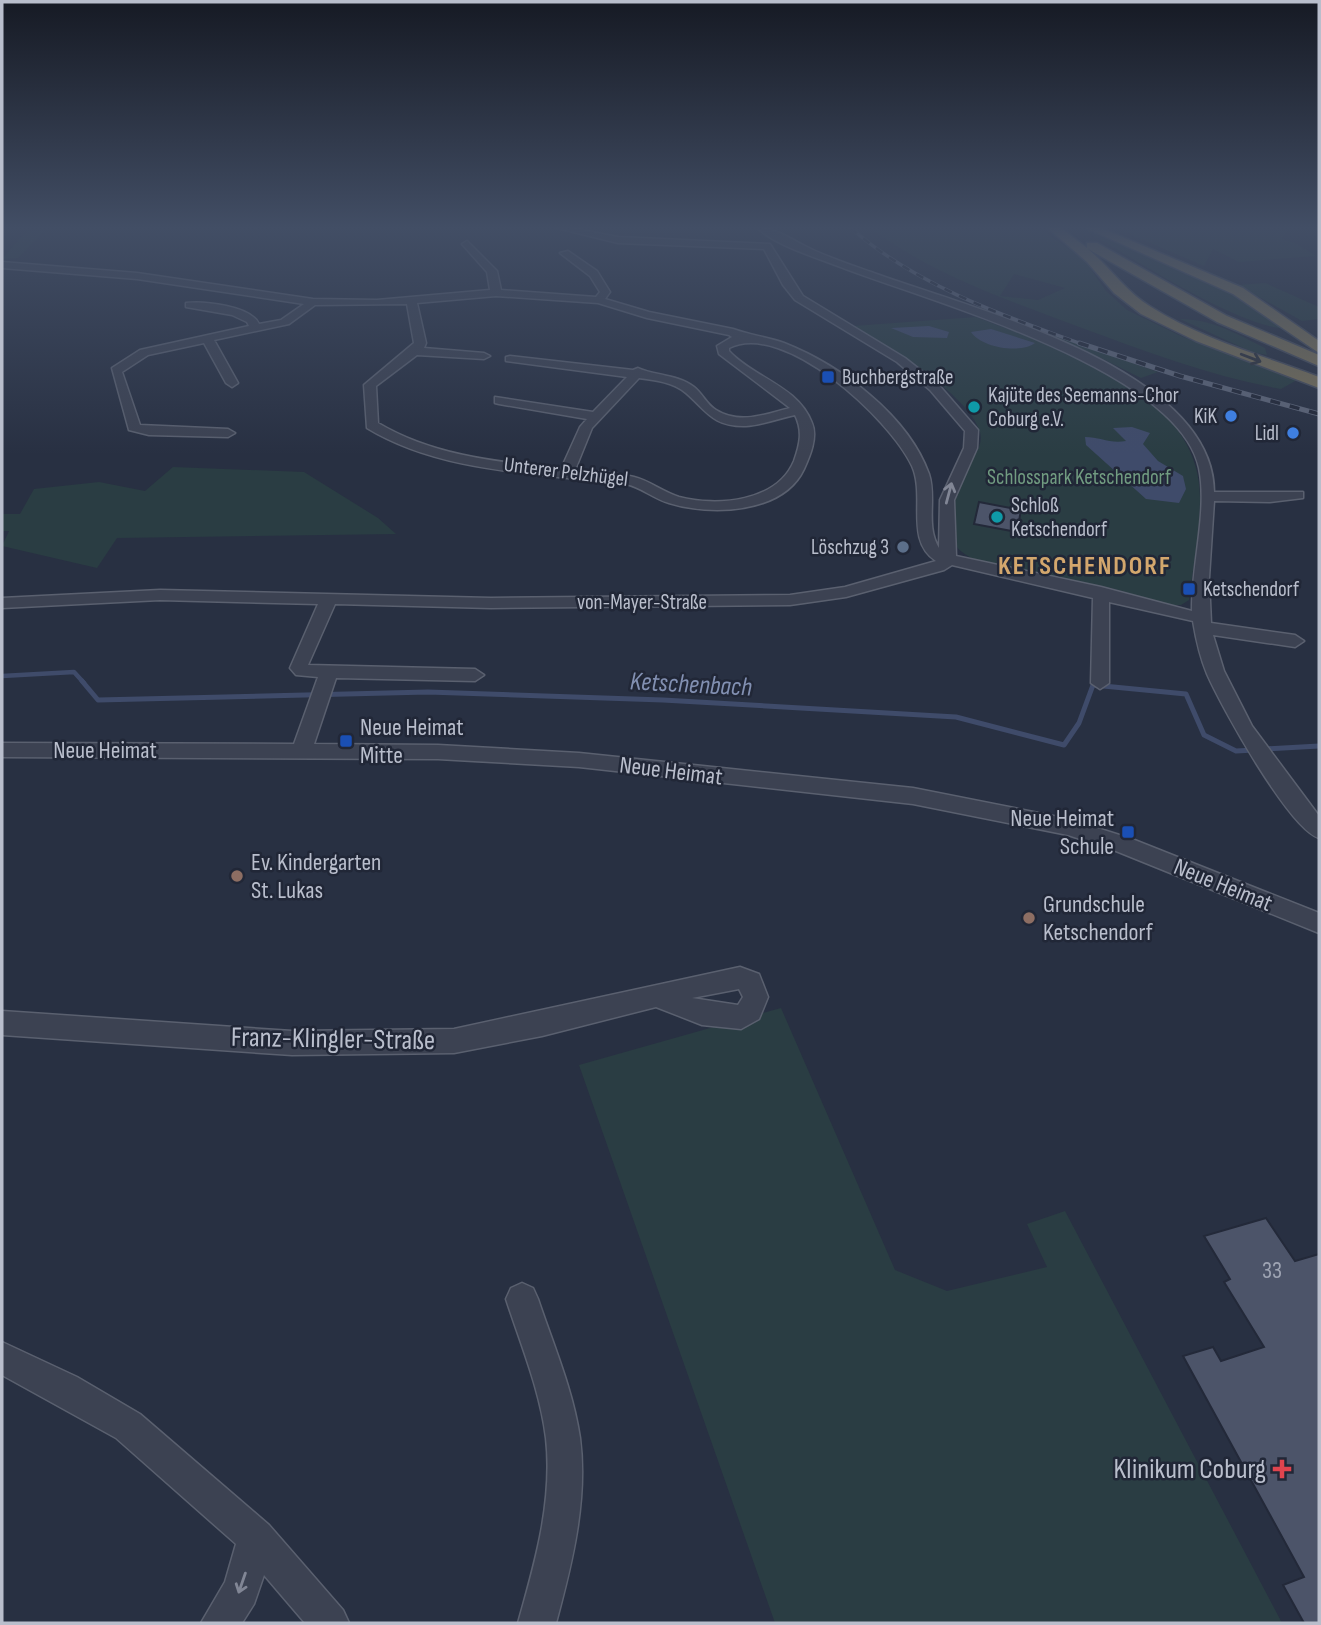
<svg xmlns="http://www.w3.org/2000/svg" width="1321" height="1625" font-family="'Sofia Sans Condensed',sans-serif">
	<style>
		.green { fill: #2a3d43; fill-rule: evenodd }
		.water { fill: #3f4b6a }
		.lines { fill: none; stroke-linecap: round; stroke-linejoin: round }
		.stream-far1 { stroke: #3f4b6a; stroke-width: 4.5 }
		.stream { stroke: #3f4b6a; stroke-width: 5 }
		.building { fill: #4c5469; stroke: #232939; stroke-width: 2 }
		.minor-casing { stroke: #5a606f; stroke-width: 3 }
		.highway-casing { stroke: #474d5c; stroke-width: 3 }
		.minor { fill: #3c4252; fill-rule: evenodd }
		.highway { fill: #787059; fill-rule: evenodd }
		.rail-far1-casing { stroke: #5e6679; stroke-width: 3.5 }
		.rail-casing { stroke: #5e6679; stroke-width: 5 }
		.rail-far1 { stroke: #212737; stroke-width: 2.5; stroke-dasharray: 8; stroke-linecap: butt }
		.rail { stroke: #212737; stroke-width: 3.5; stroke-dasharray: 10; stroke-linecap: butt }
		.oneway { stroke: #2e323c }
		.oneway2 { stroke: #818695 }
		.transit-dot { fill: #1a4fb4; stroke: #212737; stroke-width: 2.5 }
		.culture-dot { fill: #0f9aa8; stroke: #212737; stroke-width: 2.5 }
		.shop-dot { fill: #3f7fe0; stroke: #212737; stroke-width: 2.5 }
		.service-dot { fill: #5c6f8a; stroke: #212737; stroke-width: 2.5 }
		.education-dot { fill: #8d6e63; stroke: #212737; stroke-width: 2.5 }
		.health-dot { fill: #e0444e; stroke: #212737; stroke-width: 2.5 }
		.labels { text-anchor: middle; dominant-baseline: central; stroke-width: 5; stroke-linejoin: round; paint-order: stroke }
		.far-poi-label { font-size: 21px; fill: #b9becc; stroke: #212737; text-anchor: start }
		.far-street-label { font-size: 21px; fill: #b9becc; stroke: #212737 }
		.far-park-label { font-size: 21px; fill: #719c81; stroke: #212737 }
		.poi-label { font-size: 24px; fill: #b9becc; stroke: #212737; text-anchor: start }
		.street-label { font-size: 24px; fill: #b9becc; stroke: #212737 }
		.near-number-label { font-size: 24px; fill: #9ea4b3 }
		.far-district-label { font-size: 26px; font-weight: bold; letter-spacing: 2px; fill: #d3a76d; stroke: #212737 }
		.water-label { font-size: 26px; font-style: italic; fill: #8290b2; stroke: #212737 }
		.near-street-label { font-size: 28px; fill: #b9becc; stroke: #212737 }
		.near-poi-label { font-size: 28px; fill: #b9becc; stroke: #212737; text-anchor: end }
	</style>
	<rect width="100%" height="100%" fill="#283042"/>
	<path class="green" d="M29,228H47L18,258L2,259Z
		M870,228H1038L1083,258L1106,291L1127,310L1183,337L1297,380L1281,389C1213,377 1147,352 1082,328C1005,299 937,277 870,228ZM1014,274L1065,288L1038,300L1000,296Z
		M1081,228L1239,295L1287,329C1237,327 1128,255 1081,228Z
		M1115,228H1288L1282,239L1295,243L1316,256L1239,262L1213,249L1204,266Z
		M1265,283L1319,307V319L1302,321L1238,285Z
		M976,317C1058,349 1202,390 1200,500C1200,533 1193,567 1189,600L1181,605H1170L1111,588L974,560C969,556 960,552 957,547C942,527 954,490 965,470C971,457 984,448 980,432C969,394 886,346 853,326Z
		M1180,319C1212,319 1237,334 1265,348L1267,355L1252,352Z
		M1026,325L1158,372L1141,378L1101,358L1021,326Z
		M173,467L304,472L378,518L396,534L117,538L97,568L2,546L9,531H2V514H20L34,489L99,482L145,491Z
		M781,1008L895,1270L947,1291L1047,1267L1027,1224L1065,1211L1282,1623H775L579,1065Z"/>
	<path class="water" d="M929,326L949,332L947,338L913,337L891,328Z
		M991,329L1035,343C1020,354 982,348 971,332Z
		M1132,427L1150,433L1143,444L1158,461L1183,476L1186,489L1179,503L1146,499L1086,445L1085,437C1100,437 1110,444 1126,441L1113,428Z"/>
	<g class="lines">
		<path class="stream-far1" d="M2,676L74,672L84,683"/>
		<path class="stream" d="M82,681L98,700L428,692L663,700L956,717L1064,745L1079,723L1093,685L1186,694L1204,735L1236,751L1254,750
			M1264,749L1319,746"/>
	</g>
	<path class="building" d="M979,502L1021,510L1017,532L974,524Z
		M1266,1218L1295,1261L1319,1254V1623H1304L1283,1585L1304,1577L1183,1356L1213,1347L1221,1361L1264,1347L1224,1282L1230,1279L1204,1236Z"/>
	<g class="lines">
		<defs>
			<path id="minor" d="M557,228H571L618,237L770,244L803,296L905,358L938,384L978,430L977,448L954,500L956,556L1101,587L1192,611C1191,566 1208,511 1199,468C1178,368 925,300 838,266C817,258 772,244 758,228C777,228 794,241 811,249C830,258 851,265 871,272C965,307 1214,367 1214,492H1303V498L1270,502L1214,501L1209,578L1211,623L1295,635L1304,641L1295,647L1213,635L1224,671L1252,726L1319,816V838C1289,829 1221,706 1207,674C1200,657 1196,639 1193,621L1109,602V683L1100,689L1091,683L1093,598L952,565L944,570L846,597L790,605L491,608L335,604L308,665L475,669L484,675L475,681L336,678L314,744L438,745L579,753L913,788L1069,819L1132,839L1319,913V933L1116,851L1068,835L913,804L579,767L438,759L2,757V743L294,744L318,677L296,675L290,668L318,604L160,600L2,608V598L160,590L491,598L790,595L845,587L936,561C904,540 926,497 912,466C890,419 784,320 729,348V351C754,378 798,386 812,423C818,437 810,456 804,469C783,514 710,516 669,503C654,499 641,487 626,484C607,480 586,480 567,478C500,471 426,464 367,428L364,385L414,343L407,304L315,305L289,324L214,340L238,383L232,387L226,383L204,343L148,355L122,372L140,425L228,429L235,433L228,437L149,435L129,430L112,368L140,350L249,326L247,322L232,315L186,307V303C204,301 251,306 259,324L281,320L304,304L137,279L2,268V262L137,273L313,299L377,300L490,290L487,272L462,244L467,241L497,271L501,290L596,297L600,292L590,276L560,253L568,251L597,271L610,292L605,299L649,312L733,329C749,335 767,337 784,343C840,365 908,415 929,474C937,498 925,525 939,548L940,500L964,448L965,431L930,390L897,362L795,300L783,285L764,249L618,243ZM496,296L598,303L647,318L729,335L732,337L717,346L719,354L790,408C766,414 740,425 716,410C707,405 702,393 694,387C677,374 655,376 638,368L633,370L510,356L506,357V361L627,377L593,412L495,397V403L499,404L587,419L580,427L561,469C499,462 433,456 378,423L376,386L417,355L484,359L490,356L484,353L424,348L426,343L417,303ZM639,378C655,380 673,382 686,393C707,411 713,427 746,426C762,425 780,418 795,415C803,431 800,444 794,461C777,502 717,507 679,497C663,492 650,481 634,477C615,472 594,472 575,470L592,428Z
				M740,967L759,974L768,997L759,1019L741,1029L702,1025L656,1007L542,1036L454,1053L292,1055L2,1035V1011L292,1031L454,1029ZM739,989L743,997L738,1005L692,998Z
				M522,1283L533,1288L538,1299C553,1344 573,1390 580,1438C588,1500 572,1564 556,1623H518C535,1563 553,1501 546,1438C540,1390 521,1345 506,1299L511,1288Z
				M2,1342L77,1377L140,1414L269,1525L343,1610L349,1623H305L264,1575L254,1604L242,1623H201L225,1582L236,1544L116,1438L2,1375Z"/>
			<path id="highway" d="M1048,228H1061L1087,248V243H1097L1227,316L1319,355V366L1217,322L1088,249C1110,267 1126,292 1151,307C1201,339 1264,356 1319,377V388L1196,341L1141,314L1114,293L1087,262Z
				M1086,228H1101L1243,288L1319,341V353L1233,294Z"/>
		</defs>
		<use href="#minor" class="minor-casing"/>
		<use href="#highway" class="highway-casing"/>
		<use href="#minor" class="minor"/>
		<use href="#highway" class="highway"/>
		<defs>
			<path id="rail-far1" d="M851,228C915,285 1004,316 1084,345"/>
			<path id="rail" d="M1079,343L1180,376L1319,414"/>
		</defs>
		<use href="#rail-far1" class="rail-far1-casing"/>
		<use href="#rail" class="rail-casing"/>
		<use href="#rail-far1" class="rail-far1"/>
		<use href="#rail" class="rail"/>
	</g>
	<defs><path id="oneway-shaft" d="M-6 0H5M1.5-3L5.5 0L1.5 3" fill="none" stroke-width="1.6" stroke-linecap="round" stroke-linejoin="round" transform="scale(1.75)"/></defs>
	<use class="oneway" href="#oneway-shaft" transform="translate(1251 358) rotate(21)"/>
	<g class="oneway2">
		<use href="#oneway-shaft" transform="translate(949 493) rotate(-75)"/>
		<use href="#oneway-shaft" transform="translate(242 1583) rotate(109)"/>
	</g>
	<linearGradient id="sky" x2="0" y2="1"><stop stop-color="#161a24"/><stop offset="0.5" stop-color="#424e65"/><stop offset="1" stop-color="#424e65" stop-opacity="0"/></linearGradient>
	<rect width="1321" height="455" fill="url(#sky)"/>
	<g class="transit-dot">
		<rect x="821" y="370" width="14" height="14" rx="3.5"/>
		<rect x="1182" y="582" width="14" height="14" rx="3.5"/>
		<rect x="339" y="734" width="14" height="14" rx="3.5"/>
		<rect x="1121" y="825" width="14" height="14" rx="3.5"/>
	</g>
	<g class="culture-dot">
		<circle cx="974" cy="407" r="7"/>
		<circle cx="997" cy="517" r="7"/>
	</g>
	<g class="shop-dot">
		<circle cx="1231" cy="416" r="7"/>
		<circle cx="1293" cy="433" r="7"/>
	</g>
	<circle class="service-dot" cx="903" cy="547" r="7"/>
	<g class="education-dot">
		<circle cx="237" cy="876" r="7"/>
		<circle cx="1029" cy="918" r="7"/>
	</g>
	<path class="health-dot" d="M1278.5 1458.5h7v7h7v7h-7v7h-7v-7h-7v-7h7z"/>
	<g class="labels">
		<g class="far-poi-label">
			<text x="842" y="377">Buchbergstraße</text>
			<text x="988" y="395">Kajüte des Seemanns-Chor<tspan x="988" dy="24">Coburg e.V.</tspan></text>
			<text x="1217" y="416" text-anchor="end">KiK</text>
			<text x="1279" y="433" text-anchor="end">Lidl</text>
			<text x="1011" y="505">Schloß<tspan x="1011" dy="24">Ketschendorf</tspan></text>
			<text x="889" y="547" text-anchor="end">Löschzug 3</text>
			<text x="1203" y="589">Ketschendorf</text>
		</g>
		<g class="far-street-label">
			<text transform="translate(566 472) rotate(7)">Unterer Pelzhügel</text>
			<text x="642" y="602">von-Mayer-Straße</text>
		</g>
		<g class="far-park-label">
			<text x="1079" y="477">Schlosspark Ketschendorf</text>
		</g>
		<g class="poi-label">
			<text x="360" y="727">Neue Heimat<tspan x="360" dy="28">Mitte</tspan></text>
			<text x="1114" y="818" text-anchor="end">Neue Heimat<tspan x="1114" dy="28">Schule</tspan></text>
			<text x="251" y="862">Ev. Kindergarten<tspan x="251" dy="28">St. Lukas</tspan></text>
			<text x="1043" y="904">Grundschule<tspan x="1043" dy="28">Ketschendorf</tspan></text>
		</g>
		<g class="street-label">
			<text x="105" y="750">Neue Heimat</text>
			<text transform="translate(671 771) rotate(7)">Neue Heimat</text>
			<text transform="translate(1223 885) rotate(22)">Neue Heimat</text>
		</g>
		<g class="near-number-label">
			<text x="1272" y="1270">33</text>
		</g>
		<g class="far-district-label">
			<text x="1085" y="566">KETSCHENDORF</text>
		</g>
		<g class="water-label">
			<text transform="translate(691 685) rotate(3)">Ketschenbach</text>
		</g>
		<g class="near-street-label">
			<text transform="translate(333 1039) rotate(1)">Franz-Klingler-Straße</text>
		</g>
		<g class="near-poi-label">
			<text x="1266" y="1469">Klinikum Coburg</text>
		</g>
	</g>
	<rect width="1321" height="1625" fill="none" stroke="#b9becc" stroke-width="7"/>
</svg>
